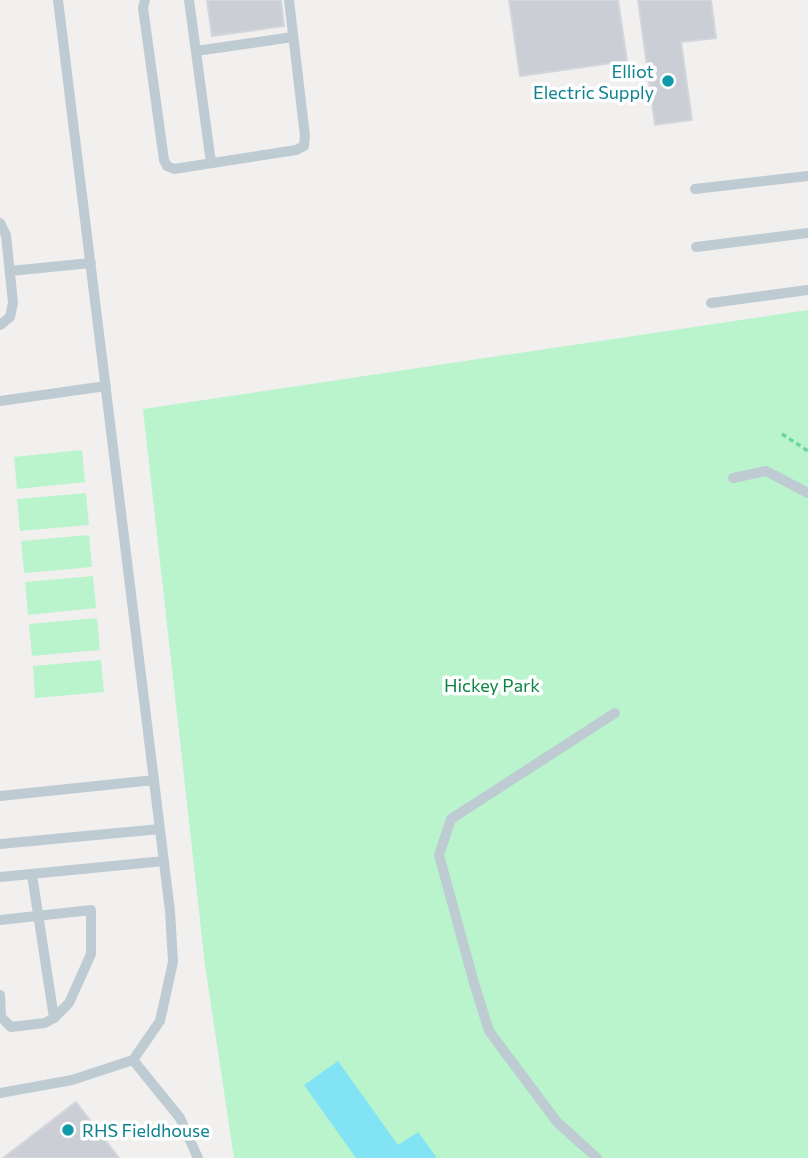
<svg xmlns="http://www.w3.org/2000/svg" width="808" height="1158" font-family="Commissioner,sans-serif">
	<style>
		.green { fill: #b9f4cd }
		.water { fill: #82e3f5 }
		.building { fill: #cbcfd5; stroke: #d3d6dc; stroke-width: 2 }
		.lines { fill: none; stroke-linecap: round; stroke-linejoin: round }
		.path { stroke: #6ed69d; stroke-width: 3.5; stroke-dasharray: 5 3.5; stroke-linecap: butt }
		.service { stroke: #becbd3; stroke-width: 10 }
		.culture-dot { fill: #0f9aa8; stroke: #fff; stroke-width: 2.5 }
		.labels { text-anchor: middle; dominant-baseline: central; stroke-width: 7; stroke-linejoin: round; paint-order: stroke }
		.culture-label { font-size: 18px; fill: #0d838f; stroke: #fff; text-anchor: end }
		.park-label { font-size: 18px; fill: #0d8342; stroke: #fff }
	</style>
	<rect width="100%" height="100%" fill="#f2efef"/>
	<path class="green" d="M808,310V1158H234L205,965L143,409Z
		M82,450L85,482L17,489L14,457Z
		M86,493L89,525L20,531L17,499Z
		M89,535L92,567L24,573L21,541Z
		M93,576L96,608L28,615L25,582Z
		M97,618L100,650L32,656L29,624Z
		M101,660L104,692L35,698L33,666Z"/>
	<path class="water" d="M338,1061L398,1145L418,1132L437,1158H356L304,1085Z"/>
	<path class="building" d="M207,0H281L284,26L212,36Z
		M509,0H618L627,61L520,76Z
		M638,0H711L716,38L681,42L692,120L655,125Z
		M76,1102L119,1158H3Z"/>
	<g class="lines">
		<path class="path" d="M782,434L808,451"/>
		<path class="service" d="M145,0L143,8L164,160L167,166L174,169L296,150L304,146L305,136L289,0
			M189,0L211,163
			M196,51L293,37
			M695,189L808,176
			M0,223L6,235L13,303L10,317L0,325
			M696,247L808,233
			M10,271L91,263
			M711,303L808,290
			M0,401L106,386
			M733,478L766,471L808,493
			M0,796L154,780
			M0,844L160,829
			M32,875L54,1018
			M0,877L164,861
			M0,920L91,910V954L69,1003L54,1018L45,1023L11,1027L1,1017L0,995
			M133,1060L180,1118L198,1158
			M0,1093L72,1080L133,1060L160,1021L173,962L170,911L58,0
			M597,1158L557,1122L489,1031L474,983L439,855L451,819L615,713"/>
	</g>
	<g class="culture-dot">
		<circle cx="668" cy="81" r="7"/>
		<circle cx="68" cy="1130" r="7"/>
	</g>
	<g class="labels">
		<g class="culture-label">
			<text x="654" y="71">Elliot<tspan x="654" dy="21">Electric Supply</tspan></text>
			<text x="82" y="1130" text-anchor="start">RHS Fieldhouse</text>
		</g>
		<g class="park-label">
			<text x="492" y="685">Hickey Park</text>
		</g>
	</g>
</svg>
